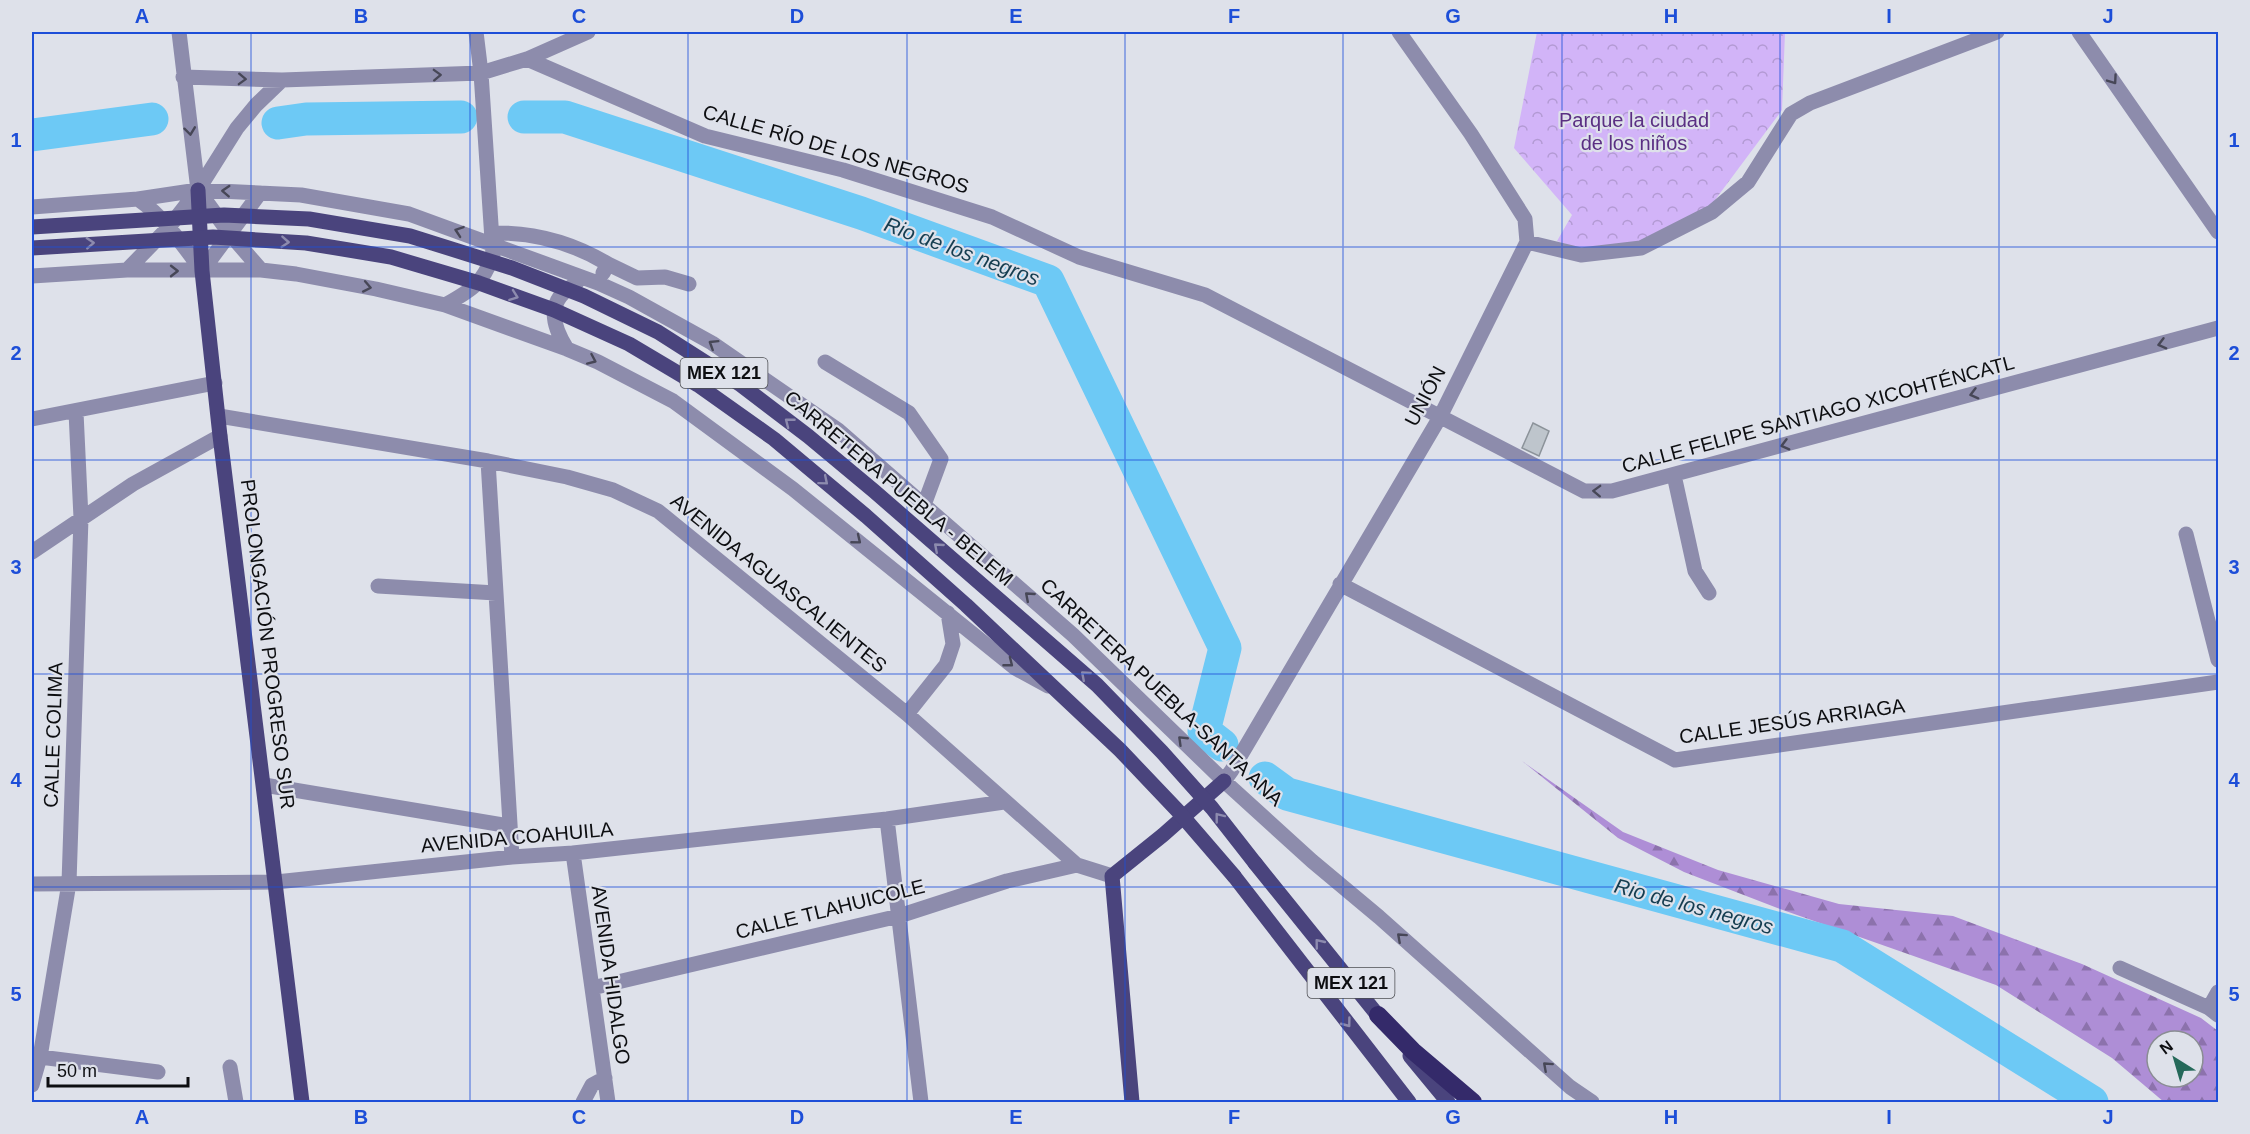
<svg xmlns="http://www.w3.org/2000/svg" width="2250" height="1134" font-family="Arial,sans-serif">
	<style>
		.forest { fill: url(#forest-firs); fill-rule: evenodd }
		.park { fill: url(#park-crowns) }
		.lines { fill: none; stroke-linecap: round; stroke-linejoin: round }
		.river { stroke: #6dc9f5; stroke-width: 33 }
		.building { fill: #bec5cc; stroke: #8c939a; stroke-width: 1.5 }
		.minor { stroke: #8d8cac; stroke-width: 15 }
		.major { stroke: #4a447d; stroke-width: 15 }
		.highway { stroke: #342a6a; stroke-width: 18 }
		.major-bridge { stroke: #4a447d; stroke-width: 15 }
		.oneway { stroke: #474757 }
		.oneway2 { stroke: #8d8bae }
		.grid { fill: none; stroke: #1d4ed8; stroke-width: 1.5; stroke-opacity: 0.55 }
		.labels { text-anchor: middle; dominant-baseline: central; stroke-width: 4.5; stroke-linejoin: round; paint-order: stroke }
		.shield { fill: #dee1ea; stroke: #4c4d52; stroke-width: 1.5 }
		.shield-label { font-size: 18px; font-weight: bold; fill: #0d0e11 }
		.park-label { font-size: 20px; fill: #5a2f83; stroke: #dee1ea }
		.street-label { font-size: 20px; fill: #0d0e11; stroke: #dee1ea }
		.water-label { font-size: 21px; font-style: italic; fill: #153d50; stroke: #dee1ea }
		.neatline { fill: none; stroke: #1d4ed8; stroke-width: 2 }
		.grid-label { font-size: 20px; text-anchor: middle; font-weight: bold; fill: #1d4ed8 }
	</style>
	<defs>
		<pattern id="forest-firs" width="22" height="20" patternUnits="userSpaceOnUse" patternTransform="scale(1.5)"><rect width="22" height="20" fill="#ae8ed6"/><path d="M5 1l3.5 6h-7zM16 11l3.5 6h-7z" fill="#8c72ac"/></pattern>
		<pattern id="park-crowns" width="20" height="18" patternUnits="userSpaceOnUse" patternTransform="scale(1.5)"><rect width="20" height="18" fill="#d2b4f8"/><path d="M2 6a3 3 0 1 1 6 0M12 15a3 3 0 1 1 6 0" fill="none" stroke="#b39ad4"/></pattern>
	</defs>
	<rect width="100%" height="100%" fill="#dee1ea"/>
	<path class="forest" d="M1522,761L1623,832L1718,870L1839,904L1953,916L2082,964L2201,1018L2218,1031V1102H2164L2112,1058L1996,985L1780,909L1684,872L1618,838ZM2157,1041H2193V1077H2157Z"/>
	<path class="park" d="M1537,32H1785L1782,110L1709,208L1634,244L1584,250L1557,241L1572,215L1514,148Z"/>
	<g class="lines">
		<path class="river" d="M524,117H565L861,213L1048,281L1225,648L1204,731L1222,745
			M278,123L306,119L461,117
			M32,135L152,119
			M1265,778L1287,794L1842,946L2092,1102"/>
	</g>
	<path class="building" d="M1533,423L1549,431L1539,456L1522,448Z"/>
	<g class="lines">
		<path class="minor" d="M179,32L198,190L230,234L261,270
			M2079,32L2218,232
			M527,59L705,136L843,170L992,217L1079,257L1205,295L1584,491H1612L2218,328
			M183,77L282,80L481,73L527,59L588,32
			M138,199C164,217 183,245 202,271L260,193
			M32,207L138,199L198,190L301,195L409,214L598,283L629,297L712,343L838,430L1073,635L1224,781L1312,861L1379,917L1570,1087L1592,1102
			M493,233C534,232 573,243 608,264
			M1527,242L1581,255L1641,248L1712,212L1748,182L1791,114L1810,103L1997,32
			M127,270L169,227L198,190L237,128L256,105L282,80
			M603,273L608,264L637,278L665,277L689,284
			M32,276L127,270H261L296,274L376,289L445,305L567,349L598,362L673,401L793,489L1015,668L1048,686
			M445,305C470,291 483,284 493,255L481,73L476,32
			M567,349C552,325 545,300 576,284
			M825,362L909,413L941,459L924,505
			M219,416L488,461L567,477L613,490L658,511L907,714L1077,865L1112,876
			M32,419L215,383
			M488,461L512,857
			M1674,475L1695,571L1709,593
			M2186,534L2218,660
			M32,552L133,484L220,436
			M1340,584L1675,760L2218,682
			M378,586L496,593
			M907,714L946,665L953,644L948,613
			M1224,781L1232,770L1440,417L1527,242L1525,219L1471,134L1399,32
			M264,785L510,826
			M887,819L921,1102
			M573,853L608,1102
			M32,884L276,882L512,857L573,853L887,819L1004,802
			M2120,968L2209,1008L2218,1015
			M592,988L899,916L1007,881L1077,865
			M2209,1008L2218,992
			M40,1057L158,1072
			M230,1067L236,1102
			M32,1085L40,1057L69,883L81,518L76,412
			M583,1102L592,1085L605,1078"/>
		<path class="major" d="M198,190L202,271L220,436L302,1102
			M1255,863L1384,1023
			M1234,876L1409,1102
			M1410,1056L1448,1102
			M1132,1102L1112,876L1163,835L1224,781"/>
		<path class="highway" d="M1378,1015L1413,1051L1473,1102"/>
		<path class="major-bridge" d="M32,227L224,215L309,219L410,236L512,268L584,296L658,332L741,385L808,436L874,491L1097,685L1162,752L1212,808L1255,863
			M32,248L213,237L306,243L391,257L479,283L554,310L629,344L698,385L774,439L866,516L966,605L1120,750L1178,811L1234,876"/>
	</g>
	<defs><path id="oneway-chevron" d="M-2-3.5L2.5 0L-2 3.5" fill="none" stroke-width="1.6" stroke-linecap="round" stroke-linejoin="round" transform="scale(1.5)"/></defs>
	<g class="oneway">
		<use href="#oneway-chevron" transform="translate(437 75) rotate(-2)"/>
		<use href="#oneway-chevron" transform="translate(242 79) rotate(2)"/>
		<use href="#oneway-chevron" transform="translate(2113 80) rotate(55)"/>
		<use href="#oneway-chevron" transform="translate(190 131) rotate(83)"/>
		<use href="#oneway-chevron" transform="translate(226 191) rotate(-177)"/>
		<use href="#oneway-chevron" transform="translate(459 231) rotate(-161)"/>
		<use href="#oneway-chevron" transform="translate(174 271)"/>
		<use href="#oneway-chevron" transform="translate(367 287) rotate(11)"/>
		<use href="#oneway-chevron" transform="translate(713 344) rotate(-148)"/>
		<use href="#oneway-chevron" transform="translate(2162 344) rotate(165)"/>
		<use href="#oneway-chevron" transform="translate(592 360) rotate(24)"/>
		<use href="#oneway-chevron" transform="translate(1974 394) rotate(165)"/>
		<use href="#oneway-chevron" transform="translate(1785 445) rotate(165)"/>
		<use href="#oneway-chevron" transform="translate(1597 491) rotate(-178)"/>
		<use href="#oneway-chevron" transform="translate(857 540) rotate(39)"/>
		<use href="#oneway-chevron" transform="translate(1029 596) rotate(-139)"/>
		<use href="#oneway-chevron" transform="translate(1009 663) rotate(38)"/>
		<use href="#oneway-chevron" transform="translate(1182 740) rotate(-136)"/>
		<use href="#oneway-chevron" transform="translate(1401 937) rotate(-138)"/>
		<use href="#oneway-chevron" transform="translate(1547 1066) rotate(-138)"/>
	</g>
	<g class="oneway2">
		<use href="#oneway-chevron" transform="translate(285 242) rotate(4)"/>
		<use href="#oneway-chevron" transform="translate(90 243) rotate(-3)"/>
		<use href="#oneway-chevron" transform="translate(514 296) rotate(20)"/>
		<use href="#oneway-chevron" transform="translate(789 422) rotate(-142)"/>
		<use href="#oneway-chevron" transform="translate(824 481) rotate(40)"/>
		<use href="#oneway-chevron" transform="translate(938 547) rotate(-139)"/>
		<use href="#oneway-chevron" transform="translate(1085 675) rotate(-139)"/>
		<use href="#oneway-chevron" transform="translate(1219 817) rotate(-128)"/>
		<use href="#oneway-chevron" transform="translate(1319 943) rotate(-129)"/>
		<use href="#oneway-chevron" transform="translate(1347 1023) rotate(53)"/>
	</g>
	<path class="grid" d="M251,32V1102M470,32V1102M688,32V1102M907,32V1102M1125,32V1102M1343,32V1102M1562,32V1102M1780,32V1102M1999,32V1102M32,247H2218M32,460H2218M32,674H2218M32,887H2218"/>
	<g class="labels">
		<g class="shield">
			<rect x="680.5" y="358" width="87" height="30" rx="4.5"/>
			<rect x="1307.5" y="968" width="87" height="30" rx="4.5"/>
		</g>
		<g class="shield-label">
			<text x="724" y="373">MEX 121</text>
			<text x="1351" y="983">MEX 121</text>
		</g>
		<g class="park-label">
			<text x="1634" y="120">Parque la ciudad<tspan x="1634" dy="23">de los niños</tspan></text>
		</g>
		<g class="street-label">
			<text transform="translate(836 149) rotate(16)">CALLE RÍO DE LOS NEGROS</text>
			<text transform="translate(1425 396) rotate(-62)">UNIÓN</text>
			<text transform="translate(1818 414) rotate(-15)">CALLE FELIPE SANTIAGO XICOHTÉNCATL</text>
			<text transform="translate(899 488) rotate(40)">CARRETERA PUEBLA - BELEM</text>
			<text transform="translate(779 583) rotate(39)">AVENIDA AGUASCALIENTES</text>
			<text transform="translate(268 644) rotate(83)">PROLONGACIÓN PROGRESO SUR</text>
			<text transform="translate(1162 692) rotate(43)">CARRETERA PUEBLA-SANTA ANA</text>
			<text transform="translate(1792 721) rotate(-8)">CALLE JESÚS ARRIAGA</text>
			<text transform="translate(53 735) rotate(-88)">CALLE COLIMA</text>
			<text transform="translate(517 837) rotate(-5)">AVENIDA COAHUILA</text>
			<text transform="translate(830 909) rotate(-14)">CALLE TLAHUICOLE</text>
			<text transform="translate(611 975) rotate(82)">AVENIDA HIDALGO</text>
		</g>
		<g class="water-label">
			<text transform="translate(962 251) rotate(20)">Rio de los negros</text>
			<text transform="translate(1694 906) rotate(15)">Rio de los negros</text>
		</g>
	</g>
	<rect width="2250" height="1134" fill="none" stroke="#dee1ea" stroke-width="66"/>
	<g transform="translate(2175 1059) rotate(323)"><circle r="28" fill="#dee1ea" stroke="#8a8d93" stroke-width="1.5"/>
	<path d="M0-4.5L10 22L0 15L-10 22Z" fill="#25695a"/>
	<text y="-9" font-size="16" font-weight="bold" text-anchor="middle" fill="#0d0e11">N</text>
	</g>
	<path d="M48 1077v9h140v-9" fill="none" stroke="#0d0e11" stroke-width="3"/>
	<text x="57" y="1077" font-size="18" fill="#0d0e11" stroke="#dee1ea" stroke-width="4.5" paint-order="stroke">50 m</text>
	<rect x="33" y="33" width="2184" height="1068" class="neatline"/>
	<g class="grid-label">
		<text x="142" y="23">A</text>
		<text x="361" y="23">B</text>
		<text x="579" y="23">C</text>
		<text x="797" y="23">D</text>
		<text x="1016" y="23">E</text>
		<text x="1234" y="23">F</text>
		<text x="1453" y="23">G</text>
		<text x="1671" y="23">H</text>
		<text x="1889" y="23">I</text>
		<text x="2108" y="23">J</text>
		<text x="16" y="147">1</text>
		<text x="2234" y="147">1</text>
		<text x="16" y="360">2</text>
		<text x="2234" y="360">2</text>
		<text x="16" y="574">3</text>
		<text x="2234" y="574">3</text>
		<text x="16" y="787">4</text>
		<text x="2234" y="787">4</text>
		<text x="16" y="1001">5</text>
		<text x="2234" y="1001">5</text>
		<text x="142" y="1124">A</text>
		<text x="361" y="1124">B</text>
		<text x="579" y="1124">C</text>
		<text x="797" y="1124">D</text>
		<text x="1016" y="1124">E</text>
		<text x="1234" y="1124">F</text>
		<text x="1453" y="1124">G</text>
		<text x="1671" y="1124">H</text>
		<text x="1889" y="1124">I</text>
		<text x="2108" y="1124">J</text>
	</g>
</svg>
